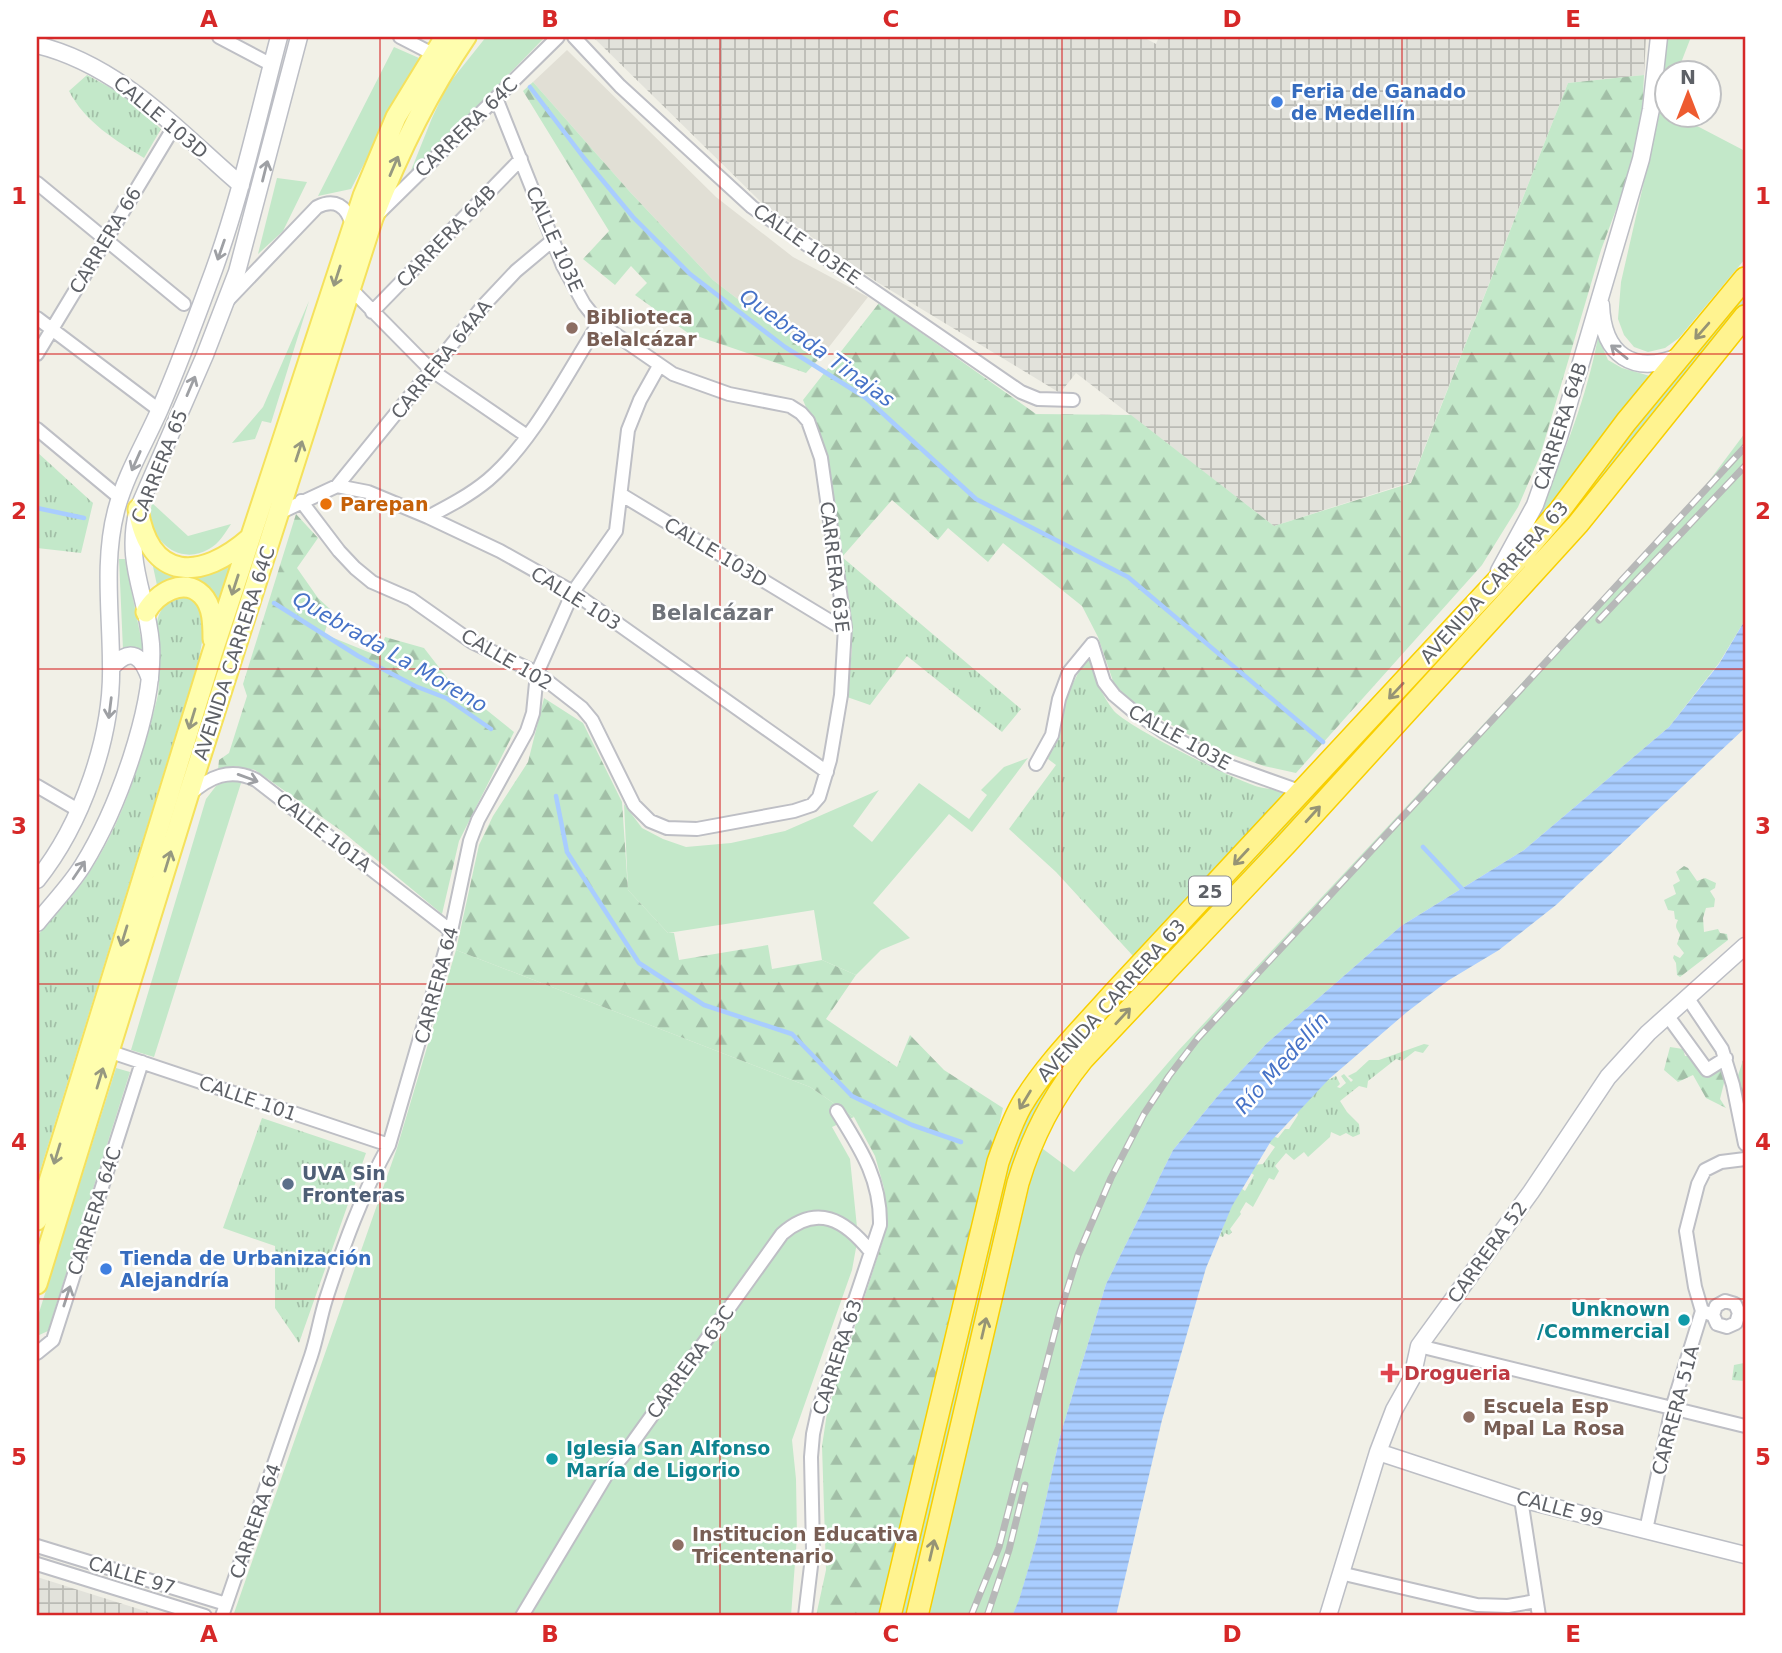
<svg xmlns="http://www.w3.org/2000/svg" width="1782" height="1653" font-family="'DejaVu Sans',sans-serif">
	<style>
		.industrial { fill: url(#industrial-grid) }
		.education { fill: #e1dfd5 }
		.grass { fill: #c3e8c9 }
		.forest { fill: url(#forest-firs) }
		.park { fill: url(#park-tufts) }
		.water { fill: url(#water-rules) }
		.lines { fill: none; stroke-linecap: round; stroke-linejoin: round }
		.stream { stroke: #a9cdff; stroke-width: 4.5 }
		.street-casing { stroke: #bebfc5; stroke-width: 16 }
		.secondary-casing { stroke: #bcbec5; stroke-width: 19 }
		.primary-casing { stroke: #f5e15c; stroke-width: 23 }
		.highway-casing { stroke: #f8cf00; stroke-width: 24 }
		.street { stroke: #fff; stroke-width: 12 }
		.secondary { stroke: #fff; stroke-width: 16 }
		.primary { stroke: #fffeae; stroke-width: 19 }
		.highway { stroke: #fff390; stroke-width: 21 }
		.rail-casing { stroke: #b7b8b8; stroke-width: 7 }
		.rail { stroke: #fff; stroke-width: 4.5; stroke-dasharray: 13; stroke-linecap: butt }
		.oneway { stroke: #969880 }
		.oneway2 { stroke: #9ea0a4 }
		.oneway3 { stroke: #969475 }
		.grid { fill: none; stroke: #d62828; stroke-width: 2; stroke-opacity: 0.55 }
		.shop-dot { fill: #3f7fe0; stroke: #fff; stroke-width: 2.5 }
		.education-dot { fill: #8d6e63; stroke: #fff; stroke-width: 2.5 }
		.food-dot { fill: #e8710a; stroke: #fff; stroke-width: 2.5 }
		.service-dot { fill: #5c6f8a; stroke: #fff; stroke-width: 2.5 }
		.culture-dot { fill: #0f9aa8; stroke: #fff; stroke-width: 2.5 }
		.health-dot { fill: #e0444e; stroke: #fff; stroke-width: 2.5 }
		.labels { text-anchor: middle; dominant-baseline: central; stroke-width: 5; stroke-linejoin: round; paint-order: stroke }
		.shield { fill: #fff; stroke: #8e9095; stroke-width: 2 }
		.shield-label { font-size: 18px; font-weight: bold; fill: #5e6167 }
		.shop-label { font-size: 19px; font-weight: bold; fill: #366cbe; stroke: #fff; text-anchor: start }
		.street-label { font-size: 19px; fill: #5e6167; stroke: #fff }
		.education-label { font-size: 19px; font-weight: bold; fill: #785e54; stroke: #fff; text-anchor: start }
		.food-label { font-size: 19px; font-weight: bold; fill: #c56008; stroke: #fff; text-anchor: start }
		.service-label { font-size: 19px; font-weight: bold; fill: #4e5e75; stroke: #fff; text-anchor: start }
		.culture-label { font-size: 19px; font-weight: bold; fill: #0d838f; stroke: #fff; text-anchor: end }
		.health-label { font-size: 19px; font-weight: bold; fill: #be3a42; stroke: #fff; text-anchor: start }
		.water-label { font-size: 21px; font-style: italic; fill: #4672c7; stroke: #fff }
		.neighbourhood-label { font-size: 21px; font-weight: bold; fill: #6f737a; stroke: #fff }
		.neatline { fill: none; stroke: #d62828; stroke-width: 2.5 }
		.grid-label { font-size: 23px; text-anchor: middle; font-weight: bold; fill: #d62828 }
	</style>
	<defs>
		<pattern id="industrial-grid" width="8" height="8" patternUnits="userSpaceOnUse" patternTransform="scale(1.75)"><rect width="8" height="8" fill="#e2e2db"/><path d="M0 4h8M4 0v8" fill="none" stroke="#babbb5"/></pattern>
		<pattern id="forest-firs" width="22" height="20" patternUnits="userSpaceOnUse" patternTransform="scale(1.75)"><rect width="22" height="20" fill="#c3e8c9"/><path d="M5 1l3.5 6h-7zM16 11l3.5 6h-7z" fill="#a2bfa7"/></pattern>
		<pattern id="park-tufts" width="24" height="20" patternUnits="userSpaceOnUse" patternTransform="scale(1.75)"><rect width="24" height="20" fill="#c3e8c9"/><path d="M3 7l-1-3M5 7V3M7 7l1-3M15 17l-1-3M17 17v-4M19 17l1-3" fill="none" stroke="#a2bfa7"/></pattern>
		<pattern id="water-rules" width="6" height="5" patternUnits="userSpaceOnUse" patternTransform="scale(1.75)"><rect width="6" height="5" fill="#a9cdff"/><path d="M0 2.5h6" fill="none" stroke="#8daad2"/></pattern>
	</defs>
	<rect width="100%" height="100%" fill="#f1f0e7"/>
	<path class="industrial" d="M593,37H1143L1156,44L1159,37H1646L1644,75L1568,83L1411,482L1274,526L1076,373L1060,393L877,282L761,202Z
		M37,1577L161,1616H37Z"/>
	<path class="education" d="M567,50L716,197L793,257L868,297L825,352L761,317L713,280L630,192L533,82Z"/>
	<path class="grass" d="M486,37H545L408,178L432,118L447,86Z
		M1665,37H1691L1677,73L1666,74V116H1678L1745,151V259L1679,338L1665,348L1648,352L1634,347L1624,335L1618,319L1621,282L1659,116Z
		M394,47L419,58L351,189L318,196Z
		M277,178L307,182L283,231L258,254Z
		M1745,290V305L1579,510L1383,729L1376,723Z
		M309,301L271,423L262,421L255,439L232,443L263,407Z
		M1598,337L1608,360L1622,368L1650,376L1536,521C1561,460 1586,402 1598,337Z
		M1745,433V620L1719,663L1669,727L1524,850L1401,926L1267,1043L1221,1092L1173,1150L1106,1284L1060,1436L1037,1539L1019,1601L1012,1616H925L942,1555L1039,1146L1074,1172L1179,1050L1703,489Z
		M152,503L188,536L231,524C225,533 219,544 209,549C177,568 144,536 152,503Z
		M151,557C180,569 199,583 230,566L217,603L158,590Z
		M119,559H125L144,653L123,650Z
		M1369,731L1377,737L1049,1090L908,1616H895L1011,1147L1043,1084Z
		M1028,758L972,832L949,814L873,903L910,938L881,950L856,975L822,960L814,910L668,933L628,890L624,804L642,828L663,839L686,847L731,843L785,831L879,790L853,826L872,842L919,783L969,819L987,795L981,790L1004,767Z
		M227,780H242L154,1057L131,1050L206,799L216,786Z
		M456,950L810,1087L854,1117L832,1127L850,1159L858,1237L852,1270L792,1440L796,1479L797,1536L791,1616H233L397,1148Z
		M116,1068L130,1072L48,1331L37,1336V1319Z"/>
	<path class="forest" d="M1644,75L1642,116L1630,172L1601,250L1540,456L1518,507L1482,565L1296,773L1264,766L1211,747L1123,698L1113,681L1098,637L1082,606L1003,543L988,562L948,528L938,540L892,500L842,557L826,455L803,400L879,303L1036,414L1131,415L1274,526L1411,483L1568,83Z
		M533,82L630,192L713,280L761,317L825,352L806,373L688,333L635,295L647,283L631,266L615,285L583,259L609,231L523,91Z
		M296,514L318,538L297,568L318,598L332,611L324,634L378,656L385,637L424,648L448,679L514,732L459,841L442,914L343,832L255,770L235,766L218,770L219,760L229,753L247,696L243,684Z
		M544,698L583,723L622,802L628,890L668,933H674L679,960L768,945L772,969L822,960L856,975L826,1019L897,1067L910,1035L944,1070L1003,1108L880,1616H816L826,1570L822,1446L827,1413L884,1237L886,1212L884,1188L875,1156L854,1117L810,1087L456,950L479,845L493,816L528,762Z
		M1684,866L1688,868L1697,881L1705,878L1716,883L1715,888L1710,891L1715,899L1714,907L1706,908L1703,918L1704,932L1718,929L1720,933L1727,934L1728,940L1680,977L1677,975L1676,963L1673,958L1674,955L1680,958L1684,953L1677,944L1680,935C1677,928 1674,928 1678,920L1675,919L1674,911L1668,910L1664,900L1676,894L1673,885L1680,881L1676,872Z
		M1670,1047L1683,1049L1685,1056H1700L1711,1069L1722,1049L1727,1071L1720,1099L1726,1108L1706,1098L1693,1075L1678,1082L1664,1070Z
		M1745,1054V1131L1731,1097Z"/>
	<path class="park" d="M87,75L120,93L161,129L144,158C115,140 85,122 69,91Z
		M37,452L93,503L81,553L37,548Z
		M842,557L1021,709L1002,732L907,656L870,705L847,697L852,649Z
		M188,596L201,604L205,625L199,659L37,1181V936C52,919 68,901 82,883C121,829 141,762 157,699C166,664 135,600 188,596Z
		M1089,657C1095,676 1101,695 1114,711C1128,727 1236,781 1259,787C1267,789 1277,790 1286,791L1134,957L1056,872L1009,829L1056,765L1048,759C1061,724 1065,687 1089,657Z
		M1424,1044L1429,1045L1423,1053L1415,1051L1402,1061L1396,1059L1368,1081L1367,1088L1359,1086L1340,1101L1347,1112L1359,1124L1360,1134L1353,1137L1346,1133L1340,1136L1331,1132L1330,1137L1308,1157L1304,1152L1294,1160L1286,1153L1275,1166L1279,1171L1274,1180L1269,1178L1253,1207L1246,1202L1240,1212L1241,1214L1230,1229L1232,1232L1229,1235L1225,1233L1223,1237L1220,1236L1237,1185L1245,1191L1254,1175L1248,1171L1253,1165L1263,1164L1275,1147L1266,1141L1269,1135L1278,1138L1285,1129H1289L1298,1115L1295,1109L1317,1080L1330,1079L1336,1076L1340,1084L1337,1087L1340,1088L1346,1083L1341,1076L1344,1074L1351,1082L1353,1080L1348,1076L1356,1072L1369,1060H1379Z
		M262,1118L366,1153L299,1343L275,1308V1246L223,1228Z
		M1745,1355V1381L1732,1380L1734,1365L1744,1363Z"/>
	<path class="water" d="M1745,620V728L1556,905L1499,950L1449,980L1407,1012L1329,1079L1271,1141L1232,1206L1206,1268L1162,1420L1116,1616H1012L1019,1600L1037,1539L1060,1436L1106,1284L1173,1150L1221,1092L1267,1043L1401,926L1524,850L1669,727L1719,664Z"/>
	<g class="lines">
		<path class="stream" d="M530,87L584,158L633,217L690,274L785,347L866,398L976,499L1128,577L1323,742
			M37,508L84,518
			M274,603L358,656L415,686L446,698L491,729
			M556,796L567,852L639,963L704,1005L792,1034L852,1096L912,1125L961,1142
			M1423,847L1465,892"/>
		<defs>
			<path id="street" d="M219,37L272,65
				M400,37L433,54
				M574,37L620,86L752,207L1021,392L1038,399L1073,400
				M37,183L184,304
				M379,213L558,37
				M351,289L431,370L527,436
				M228,300L317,207C335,198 347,206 352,225
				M372,312L521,159
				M37,318L159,410
				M37,354L174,127
				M37,429L120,498
				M337,486L483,306L516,271L553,240
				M622,495L845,630
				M301,501L339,551L355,568L372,582L411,599L472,642L537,673L582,708L592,720L634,805L650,821L667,828L697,829L794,811L812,805L819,797L830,760L841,695L845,627L821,458L808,421L801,413L790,406L729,394L673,374L599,323L584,304L563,266L496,98
				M279,513L337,486L368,492L428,517L500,551L573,592L827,772
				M428,517C449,506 470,495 488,480C533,442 567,373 599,323
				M1092,644L1104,682L1114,695L1133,711L1164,732L1221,763L1302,792
				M1036,764L1052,735L1059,699L1069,672L1092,644
				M37,786L78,810
				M189,795C209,777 230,767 256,780L451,931
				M1687,997L1722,1049L1733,1085L1745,1144
				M1667,1015L1707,1070L1726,1058
				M108,1051L389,1145
				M1702,1311L1713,1315L1717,1324L1727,1327L1736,1323L1739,1313L1735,1304L1725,1301L1716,1306L1713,1315
				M1419,1346L1745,1426
				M37,1353L53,1340L142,1062
				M1521,1499L1539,1616
				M1646,1530L1672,1408L1702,1311L1695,1287L1686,1231L1698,1184L1705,1170L1721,1162L1745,1159
				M37,1546L226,1604
				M37,1564L205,1616
				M1340,1573L1477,1605L1508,1606L1536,1601
				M222,1616L311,1356C317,1338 320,1318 326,1299C343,1247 362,1194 389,1145L451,931L470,841L478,820L527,731L533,713L537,673L573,592L616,531L628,430L640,400L659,366
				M522,1616L607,1474L623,1456L782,1234C817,1203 845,1220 870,1251
				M805,1616L813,1549L811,1457L813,1434L818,1411L880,1225C881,1179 860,1148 837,1111"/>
			<path id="secondary" d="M37,45C120,65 178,131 241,185
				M1601,305C1603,355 1633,376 1680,356
				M1499,571L1535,505L1559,437L1641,159L1651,109L1659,37
				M112,667C131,646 142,656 150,679
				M37,880C82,824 113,736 111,664C111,614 103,561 116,511C125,476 145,443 160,409C177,369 193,327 208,286C239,205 257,120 279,37
				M37,923C52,904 70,886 83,865C117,810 155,708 151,644C147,594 124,563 138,509L205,355L237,272L299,37
				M1378,1452L1521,1499L1745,1555
				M1328,1616L1378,1452L1394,1410L1412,1378L1419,1346L1531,1192L1608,1077L1648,1033L1745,946"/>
			<path id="primary" d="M138,509C150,582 201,581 250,538
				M146,612C156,594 184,576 202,595C213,606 213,625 213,639
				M37,1220L212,654L363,196L396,117L445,37
				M37,1284L188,796L373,218C398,154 427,94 466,37"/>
			<path id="highway" d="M890,1616L998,1162C1005,1143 1011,1124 1021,1106C1045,1065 1081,1030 1112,995L1525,551L1560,510L1626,422L1745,278
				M917,1616L1018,1183C1032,1136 1052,1097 1083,1059L1287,843L1578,524L1745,316"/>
		</defs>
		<use href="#street" class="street-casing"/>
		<use href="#secondary" class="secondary-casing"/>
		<use href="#primary" class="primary-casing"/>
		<use href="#highway" class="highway-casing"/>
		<use href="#street" class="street"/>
		<use href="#secondary" class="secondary"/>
		<use href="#primary" class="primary"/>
		<use href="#highway" class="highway"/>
		<defs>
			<path id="rail" d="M1599,620L1745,466
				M971,1616L999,1547L1060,1312L1078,1255L1111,1178L1144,1114L1169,1076L1198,1038L1283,946L1745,447
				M987,1616L1009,1550L1025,1485"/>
		</defs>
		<use href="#rail" class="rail-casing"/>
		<use href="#rail" class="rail"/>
	</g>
	<defs><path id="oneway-shaft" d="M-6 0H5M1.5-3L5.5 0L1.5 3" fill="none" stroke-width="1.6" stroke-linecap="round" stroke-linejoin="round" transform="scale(1.75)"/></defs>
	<g class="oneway">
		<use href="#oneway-shaft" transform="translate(394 166) rotate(-67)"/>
		<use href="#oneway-shaft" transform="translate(337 276) rotate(108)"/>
		<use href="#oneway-shaft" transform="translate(299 451) rotate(-72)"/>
		<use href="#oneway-shaft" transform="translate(235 585) rotate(108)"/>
		<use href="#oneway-shaft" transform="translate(192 719) rotate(107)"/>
		<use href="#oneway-shaft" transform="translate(168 861) rotate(-73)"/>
		<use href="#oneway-shaft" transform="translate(124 936) rotate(107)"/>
		<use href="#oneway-shaft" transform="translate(100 1078) rotate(-73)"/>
		<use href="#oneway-shaft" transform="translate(57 1154) rotate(107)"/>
	</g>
	<g class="oneway2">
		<use href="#oneway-shaft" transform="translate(265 171) rotate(-76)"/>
		<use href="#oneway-shaft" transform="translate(221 250) rotate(109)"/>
		<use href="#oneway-shaft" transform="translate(1619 352) rotate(-141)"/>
		<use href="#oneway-shaft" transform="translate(191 386) rotate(-67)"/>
		<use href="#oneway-shaft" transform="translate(136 461) rotate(114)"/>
		<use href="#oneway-shaft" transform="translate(110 708) rotate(97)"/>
		<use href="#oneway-shaft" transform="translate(248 778) rotate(20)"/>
		<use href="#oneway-shaft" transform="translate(79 870) rotate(-56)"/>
		<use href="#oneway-shaft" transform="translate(67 1296) rotate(-72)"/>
	</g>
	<g class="oneway3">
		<use href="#oneway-shaft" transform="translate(1702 331) rotate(131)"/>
		<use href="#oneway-shaft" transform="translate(1396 691) rotate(133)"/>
		<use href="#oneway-shaft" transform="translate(1313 814) rotate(-48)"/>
		<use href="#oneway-shaft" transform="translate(1241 857) rotate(133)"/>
		<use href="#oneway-shaft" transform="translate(1123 1016) rotate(-47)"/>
		<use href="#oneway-shaft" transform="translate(1025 1100) rotate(121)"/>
		<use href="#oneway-shaft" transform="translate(984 1328) rotate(-77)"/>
		<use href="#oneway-shaft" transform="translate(932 1550) rotate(-77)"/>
	</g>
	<path class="grid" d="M380,37V1616M720,37V1616M1062,37V1616M1402,37V1616M37,354H1745M37,669H1745M37,984H1745M37,1299H1745"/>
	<g class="shop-dot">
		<circle cx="1277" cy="102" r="7"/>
		<circle cx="106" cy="1269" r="7"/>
	</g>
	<g class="education-dot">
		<circle cx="572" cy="328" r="7"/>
		<circle cx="1469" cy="1417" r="7"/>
		<circle cx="678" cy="1545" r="7"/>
	</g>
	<circle class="food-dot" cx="326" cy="504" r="7"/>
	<circle class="service-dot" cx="288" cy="1184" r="7"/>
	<g class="culture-dot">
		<circle cx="1684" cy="1320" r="7"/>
		<circle cx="552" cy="1459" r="7"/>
	</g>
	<path class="health-dot" d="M1386.5 1362.5h7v7h7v7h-7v7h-7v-7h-7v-7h7z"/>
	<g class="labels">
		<rect class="shield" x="1189" y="876.5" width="42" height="29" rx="5"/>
		<g class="shield-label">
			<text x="1210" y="891">25</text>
		</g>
		<g class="shop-label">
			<text x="1291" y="91">Feria de Ganado<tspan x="1291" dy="22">de Medellín</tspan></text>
			<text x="120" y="1258">Tienda de Urbanización<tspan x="120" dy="22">Alejandría</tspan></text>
		</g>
		<g class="street-label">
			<text transform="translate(161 117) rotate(40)">CALLE 103D</text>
			<text transform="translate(466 127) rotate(-44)">CARRERA 64C</text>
			<text transform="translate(446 236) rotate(-46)">CARRERA 64B</text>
			<text transform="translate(555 239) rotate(66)">CALLE 103E</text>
			<text transform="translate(105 240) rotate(-59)">CARRERA 66</text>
			<text transform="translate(807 244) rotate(35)">CALLE 103EE</text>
			<text transform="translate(441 359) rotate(-51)">CARRERA 64AA</text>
			<text transform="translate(1560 426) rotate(-72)">CARRERA 64B</text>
			<text transform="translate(159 466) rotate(-68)">CARRERA 65</text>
			<text transform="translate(716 552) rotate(31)">CALLE 103D</text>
			<text transform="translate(835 567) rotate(83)">CARRERA 63E</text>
			<text transform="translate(1494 582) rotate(-48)">AVENIDA CARRERA 63</text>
			<text transform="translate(576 598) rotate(32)">CALLE 103</text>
			<text transform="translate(234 653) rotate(-72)">AVENIDA CARRERA 64C</text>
			<text transform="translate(507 659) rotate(30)">CALLE 102</text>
			<text transform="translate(1180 737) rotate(29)">CALLE 103E</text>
			<text transform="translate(324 832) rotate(38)">CALLE 101A</text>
			<text transform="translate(436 985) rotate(-75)">CARRERA 64</text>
			<text transform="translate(1111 1000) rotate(-48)">AVENIDA CARRERA 63</text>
			<text transform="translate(248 1098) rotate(19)">CALLE 101</text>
			<text transform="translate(94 1211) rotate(-72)">CARRERA 64C</text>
			<text transform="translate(1487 1252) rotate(-54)">CARRERA 52</text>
			<text transform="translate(837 1357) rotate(-72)">CARRERA 63</text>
			<text transform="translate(690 1362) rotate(-54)">CARRERA 63C</text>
			<text transform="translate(1675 1410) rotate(-75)">CARRERA 51A</text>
			<text transform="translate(1560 1508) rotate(15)">CALLE 99</text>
			<text transform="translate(255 1521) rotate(-71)">CARRERA 64</text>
			<text transform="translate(132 1575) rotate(17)">CALLE 97</text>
		</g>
		<g class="education-label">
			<text x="586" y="317">Biblioteca<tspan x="586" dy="22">Belalcázar</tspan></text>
			<text x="1483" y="1406">Escuela Esp<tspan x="1483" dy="22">Mpal La Rosa</tspan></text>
			<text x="692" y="1534">Institucion Educativa<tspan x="692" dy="22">Tricentenario</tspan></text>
		</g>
		<g class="food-label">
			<text x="340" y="504">Parepan</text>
		</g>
		<g class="service-label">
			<text x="302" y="1173">UVA Sin<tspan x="302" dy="22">Fronteras</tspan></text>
		</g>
		<g class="culture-label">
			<text x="1670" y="1309">Unknown<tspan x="1670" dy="22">/Commercial</tspan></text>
			<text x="566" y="1448" text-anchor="start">Iglesia San Alfonso<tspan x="566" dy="22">María de Ligorio</tspan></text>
		</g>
		<g class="health-label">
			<text x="1404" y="1373">Drogueria</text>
		</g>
		<g class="water-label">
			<text transform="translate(817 348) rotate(36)">Quebrada Tinajas</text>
			<text transform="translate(390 652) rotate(30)">Quebrada La Moreno</text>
			<text transform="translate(1282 1063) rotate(-48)">Río Medellín</text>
		</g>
		<g class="neighbourhood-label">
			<text x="712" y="613">Belalcázar</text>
		</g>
	</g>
	<rect width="1782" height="1653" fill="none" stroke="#ffffff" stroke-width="77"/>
	<g transform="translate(1688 94)"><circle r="33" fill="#ffffff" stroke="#bfc0c2" stroke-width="2"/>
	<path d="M0-5L12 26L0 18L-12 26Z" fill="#ee5b30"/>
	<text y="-10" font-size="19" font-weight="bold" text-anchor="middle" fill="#5e6167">N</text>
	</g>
	<rect x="38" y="38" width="1706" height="1576" class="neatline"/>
	<g class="grid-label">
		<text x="209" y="27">A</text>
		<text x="550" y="27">B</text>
		<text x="891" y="27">C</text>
		<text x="1232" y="27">D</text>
		<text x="1573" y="27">E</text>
		<text x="19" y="204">1</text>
		<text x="1763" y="204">1</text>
		<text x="19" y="519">2</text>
		<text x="1763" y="519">2</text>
		<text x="19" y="834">3</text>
		<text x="1763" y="834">3</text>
		<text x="19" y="1150">4</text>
		<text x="1763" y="1150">4</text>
		<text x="19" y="1465">5</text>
		<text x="1763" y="1465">5</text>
		<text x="209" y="1642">A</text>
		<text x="550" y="1642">B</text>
		<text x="891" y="1642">C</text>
		<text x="1232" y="1642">D</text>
		<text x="1573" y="1642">E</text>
	</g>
</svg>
